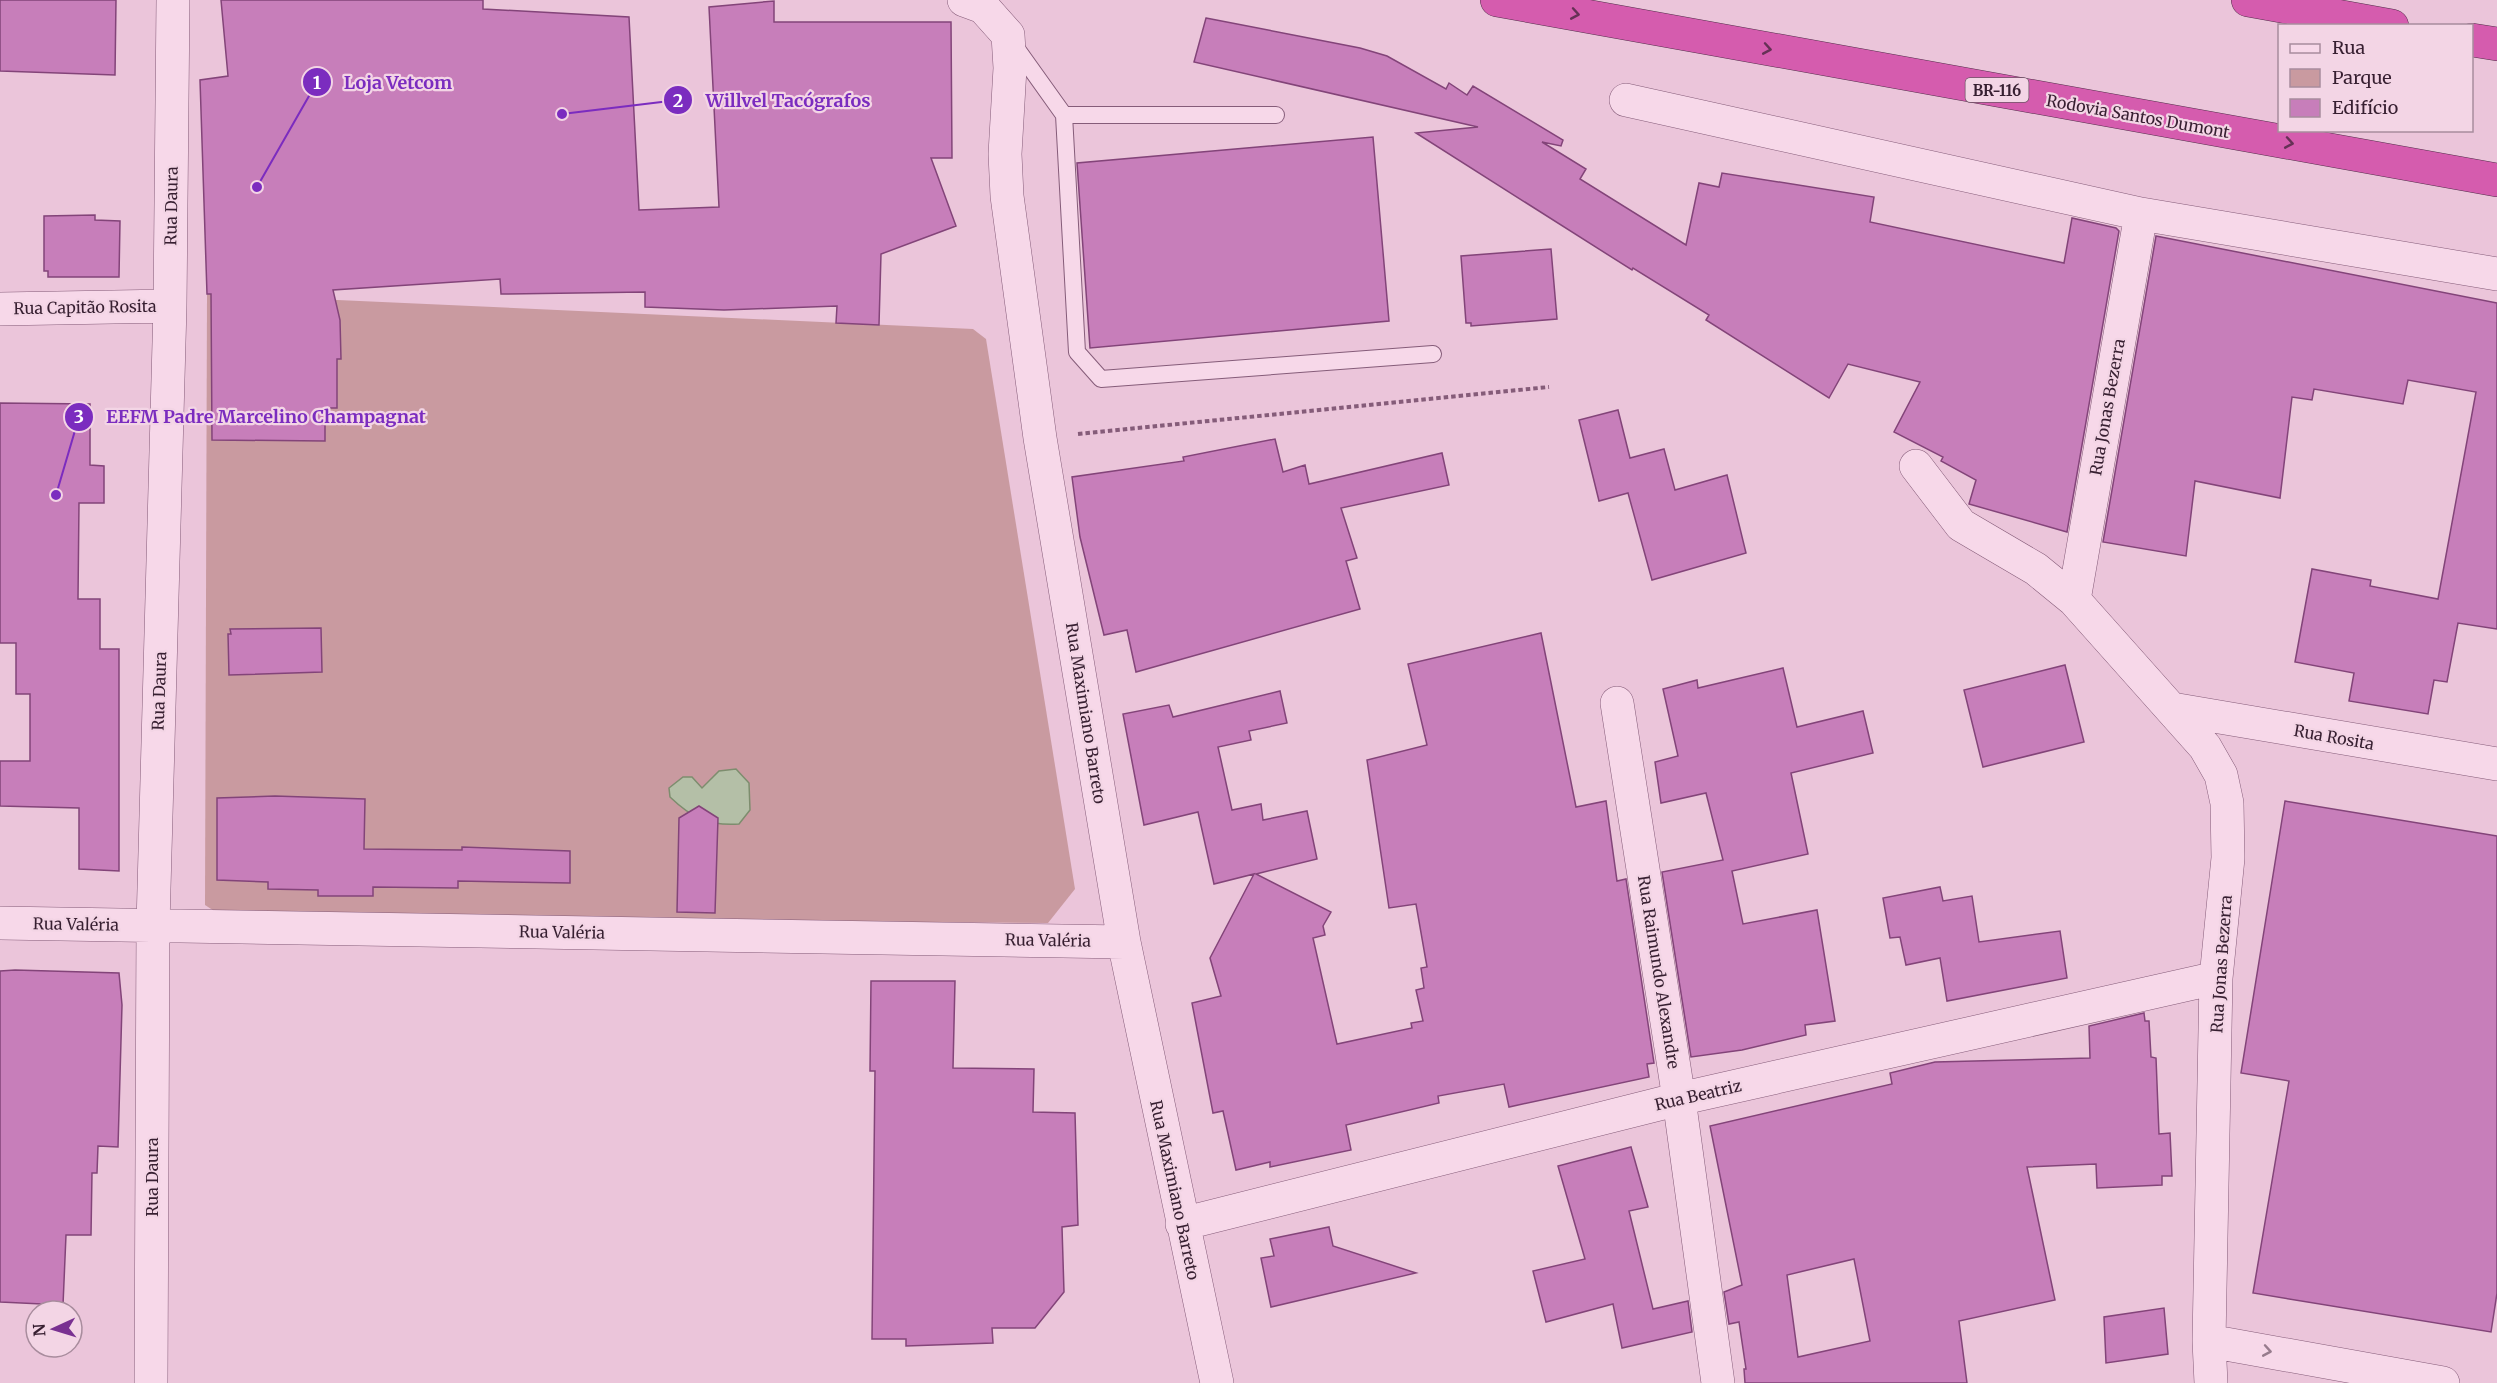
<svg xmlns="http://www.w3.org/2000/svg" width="2497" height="1383" font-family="Merriweather,serif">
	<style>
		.green { fill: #c99aa0 }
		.water { fill: #b4bfa7; stroke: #7d8d6e; stroke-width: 1.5 }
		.building { fill: #c77eba; stroke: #834479; stroke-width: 1.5; fill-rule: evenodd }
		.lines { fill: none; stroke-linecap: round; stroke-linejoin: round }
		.lane-casing { stroke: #855c79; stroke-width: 18 }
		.street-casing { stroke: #855c79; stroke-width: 34 }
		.highway-casing { stroke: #54304c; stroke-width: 34 }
		.path { stroke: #855c79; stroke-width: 4; stroke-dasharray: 4.5 3; stroke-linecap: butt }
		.lane { stroke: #f7d8e9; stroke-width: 16 }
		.street { stroke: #f7d8e9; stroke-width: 33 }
		.highway { stroke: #d55cae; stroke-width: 33 }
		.oneway { stroke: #663156 }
		.oneway2 { stroke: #977c8d }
		.labels { text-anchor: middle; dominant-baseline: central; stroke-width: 4.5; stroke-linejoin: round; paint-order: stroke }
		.shield { fill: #f3d5e5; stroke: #6f5667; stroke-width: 1.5 }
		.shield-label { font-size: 15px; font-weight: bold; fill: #371f31 }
		.street-label { font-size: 16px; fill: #371f31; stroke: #f3d5e5 }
		.leader { fill: none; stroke: #7b2cbf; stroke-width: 2 }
		.callout-dot { fill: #7b2cbf; stroke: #f3d5e5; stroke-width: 2 }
		.mark-label { font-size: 18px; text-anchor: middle; font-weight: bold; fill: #fff }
		.callout-label { font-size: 18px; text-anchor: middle; font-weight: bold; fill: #7b2cbf; stroke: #f3d5e5; stroke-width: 4.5; stroke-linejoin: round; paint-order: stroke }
	</style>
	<rect width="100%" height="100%" fill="#ebc5da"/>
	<path class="green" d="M207,294L973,329L986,339L1075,889L1048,923L225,918L205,905Z"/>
	<path class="water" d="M736,769L749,783L750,810L739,824C708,826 692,818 670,797L669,788L683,777H692L702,788L719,771Z"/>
	<path class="building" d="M0,0H116L115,75L0,71Z
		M221,0H483V9L629,17L639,210L719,207L709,7L774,1V22H951L952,158H931L956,226L881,254L879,325L836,323L837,306L724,310L645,307V292L501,294L500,279L333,290L340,320L341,359H337V408H325V441L212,440L211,294H207L200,80L228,76Z
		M1206,18L1360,48L1387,56L1446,89L1449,83L1467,95L1473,86L1563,140L1561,146L1542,142L1586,169L1580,179L1686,245L1699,183L1719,187L1722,173L1874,197L1870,222L2064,263L2072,218L2116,228L2119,231L2067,532L1969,504L1976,480L1941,461L1943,457L1894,432L1920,382L1848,364L1829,398L1706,320L1709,315L1633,268L1632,270L1416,133L1478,127L1194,62Z
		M1373,137L1389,321L1090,348L1077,163Z
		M95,215V220L120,221L119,277H48V271H44V216Z
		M2156,236L2497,303V629L2458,623L2447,682L2434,680L2428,714L2349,701L2354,673L2295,662L2312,569L2371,580L2370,586L2438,599L2476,392L2408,380L2403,404L2314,389L2312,400L2292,397L2280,498L2195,481L2186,556L2103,542Z
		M1551,249L1557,319L1471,326V323H1466L1461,256Z
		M0,403L90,404V465L104,466V503H79L78,599H100V649H119V871L79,869V808L0,806V761H30V694H16V643H0Z
		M1618,410L1630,458L1664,449L1675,490L1727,475L1746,553L1652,580L1628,493L1599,501L1579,420Z
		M1275,439L1283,472L1305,465L1309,484L1442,453L1449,485L1341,508L1357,558L1346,561L1360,609L1136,672L1127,630L1104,635L1080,537L1072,477L1184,461L1183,457Z
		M321,628L322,672L229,675L228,634H231L230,629Z
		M1541,633L1576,807L1606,801L1617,881L1626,879L1654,1063L1647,1064L1649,1077L1509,1107L1504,1084L1438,1096L1439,1103L1346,1125L1351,1150L1270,1167V1162L1236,1170L1223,1111L1213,1113L1192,1003L1221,996L1210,958L1254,874L1214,884L1198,812L1144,825L1123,714L1169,705L1173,717L1280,691L1287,723L1249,731L1251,740L1218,747L1232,810L1261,804L1263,820L1307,811L1317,859L1256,874L1331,912L1323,926L1325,935L1313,938L1337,1044L1412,1028L1411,1023L1423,1021L1416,990L1424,988L1421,968L1427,967L1416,904L1389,908L1367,760L1427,745L1408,664Z
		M2065,665L2084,742L1983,767L1964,690Z
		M1783,668L1797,727L1863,711L1873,753L1791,773L1808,854L1732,871L1743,924L1817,910L1835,1021L1805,1025L1806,1035L1742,1050L1691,1057L1662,872L1723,860L1706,793L1661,803L1655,762L1678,756L1663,689L1697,680L1698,688Z
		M275,796L365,799L364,849L462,850V847L570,851V883L458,881V888L373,887V896H318V890L268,889V882L217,880V798Z
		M2285,801L2497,836V1293L2491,1332L2253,1293L2289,1081L2241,1073Z
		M699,806L718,818L715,913L677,912L679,818Z
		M1940,887L1943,901L1972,896L1979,942L2060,931L2067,978L1947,1001L1940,958L1906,965L1900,937L1890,938L1883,898Z
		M15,970L119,973L122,1005L118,1147L98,1146L97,1173H92L91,1235H66L63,1305L0,1302V971Z
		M871,981H955L953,1068L1034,1069L1033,1112L1075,1113L1078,1225L1062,1227L1064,1292L1035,1328H992L993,1343L906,1346V1339H872L875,1071H870Z
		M2144,1013L2145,1021H2149L2151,1057L2156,1058L2159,1134L2170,1133L2172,1176H2162V1185L2097,1188L2096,1164L2027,1167L2055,1300L1959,1321L1967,1383H1745L1744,1369H1746L1739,1322L1729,1324L1724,1292L1742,1285L1710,1126L1892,1084L1890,1073L1935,1062L2090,1058L2089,1026ZM1854,1259L1870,1341L1798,1357L1787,1275Z
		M1631,1147L1648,1207L1629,1211L1653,1309L1688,1301L1692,1332L1622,1348L1613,1304L1546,1322L1533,1271L1585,1259L1558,1166Z
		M1329,1227L1333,1246L1416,1273L1271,1307L1261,1258L1274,1256L1270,1239Z
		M2164,1308L2168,1354L2106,1363L2104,1317Z"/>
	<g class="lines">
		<defs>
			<path id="lane" d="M1014,45L1064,115L1077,352L1101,379L1433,354
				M1064,115H1276"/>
			<path id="street" d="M964,0L983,7L1008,35L1010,68L1005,154L1007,196L1040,438L1124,942L1217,1383
				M1626,100L2141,214L2497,274
				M0,309L170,306
				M1916,466L1961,525L2036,569L2074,600L2205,747L2221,775L2227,803L2228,858L2216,978L2209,1341L2211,1383
				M2074,600L2141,214
				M1617,703L1679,1099L1718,1383
				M2172,709L2497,764
				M0,923L1124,942
				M1182,1224L1679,1099L2216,978
				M2209,1341L2443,1383
				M151,1383L153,925L170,306L173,0"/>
			<path id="highway" d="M1497,0L2497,180
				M2248,0L2392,26
				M2472,40L2497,44"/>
		</defs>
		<use href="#lane" class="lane-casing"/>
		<use href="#street" class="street-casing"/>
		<use href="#highway" class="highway-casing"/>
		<path class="path" d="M1078,434L1549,387"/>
		<use href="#lane" class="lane"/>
		<use href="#street" class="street"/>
		<use href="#highway" class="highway"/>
	</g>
	<defs><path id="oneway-chevron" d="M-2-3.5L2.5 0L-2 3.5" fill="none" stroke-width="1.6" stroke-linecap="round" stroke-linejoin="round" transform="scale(1.5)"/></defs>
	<g class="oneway">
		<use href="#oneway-chevron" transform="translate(1575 14) rotate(10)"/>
		<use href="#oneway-chevron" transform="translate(1767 49) rotate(10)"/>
		<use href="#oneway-chevron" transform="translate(2289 143) rotate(10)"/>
	</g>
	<use class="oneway2" href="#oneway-chevron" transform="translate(2267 1351) rotate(10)"/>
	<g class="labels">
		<rect class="shield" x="1965.5" y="78" width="63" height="24" rx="4.5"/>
		<g class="shield-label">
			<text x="1997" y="90">BR-116</text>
		</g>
		<g class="street-label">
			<text transform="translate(2138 116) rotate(10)">Rodovia Santos Dumont</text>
			<text transform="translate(171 206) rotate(-89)">Rua Daura</text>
			<text transform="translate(85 307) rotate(-1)">Rua Capitão Rosita</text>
			<text transform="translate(2107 407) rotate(-80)">Rua Jonas Bezerra</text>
			<text transform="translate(159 691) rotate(-88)">Rua Daura</text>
			<text transform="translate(1086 713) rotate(81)">Rua Maximiano Barreto</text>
			<text transform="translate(2334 737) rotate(10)">Rua Rosita</text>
			<text transform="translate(76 924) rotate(1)">Rua Valéria</text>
			<text transform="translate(562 932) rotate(1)">Rua Valéria</text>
			<text transform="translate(1048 940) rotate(1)">Rua Valéria</text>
			<text transform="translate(2221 964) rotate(-86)">Rua Jonas Bezerra</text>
			<text transform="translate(1659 972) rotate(81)">Rua Raimundo Alexandre</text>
			<text transform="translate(1698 1095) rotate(-13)">Rua Beatriz</text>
			<text transform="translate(152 1177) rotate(-90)">Rua Daura</text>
			<text transform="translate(1175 1190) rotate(78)">Rua Maximiano Barreto</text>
		</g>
	</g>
	<path class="leader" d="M257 187L317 82M562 114L678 100M56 495L79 417"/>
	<g class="callout-dot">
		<circle cx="257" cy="187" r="6"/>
		<circle cx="562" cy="114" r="6"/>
		<circle cx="56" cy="495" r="6"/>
		<circle cx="317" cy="82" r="15"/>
		<circle cx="678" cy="100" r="15"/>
		<circle cx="79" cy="417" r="15"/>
	</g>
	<g class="mark-label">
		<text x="317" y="89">1</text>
		<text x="678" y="107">2</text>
		<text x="79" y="423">3</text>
	</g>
	<g class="callout-label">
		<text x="398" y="89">Loja Vetcom</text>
		<text x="788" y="107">Willvel Tacógrafos</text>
		<text x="266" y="423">EEFM Padre Marcelino Champagnat</text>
	</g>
	<rect x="2278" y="24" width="195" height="108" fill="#f3d5e5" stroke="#a88c9d" stroke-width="1.5"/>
	<rect x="2290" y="44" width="30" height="9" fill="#f7d8e9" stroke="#a88c9d" stroke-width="1.5"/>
	<text x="2332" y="54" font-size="18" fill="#371f31">Rua</text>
	<rect x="2290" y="69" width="30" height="18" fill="#c99aa0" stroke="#a88c9d" stroke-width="1.5"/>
	<text x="2332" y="84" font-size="18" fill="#371f31">Parque</text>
	<rect x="2290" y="99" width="30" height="18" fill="#c77eba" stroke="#a88c9d" stroke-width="1.5"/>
	<text x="2332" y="114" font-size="18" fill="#371f31">Edifício</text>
	<g transform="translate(54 1329) rotate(266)"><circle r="28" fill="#f3d5e5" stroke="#a88c9d" stroke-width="1.5"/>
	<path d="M0-4.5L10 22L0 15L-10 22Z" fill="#793091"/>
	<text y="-9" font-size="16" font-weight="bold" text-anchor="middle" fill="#371f31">N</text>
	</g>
</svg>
